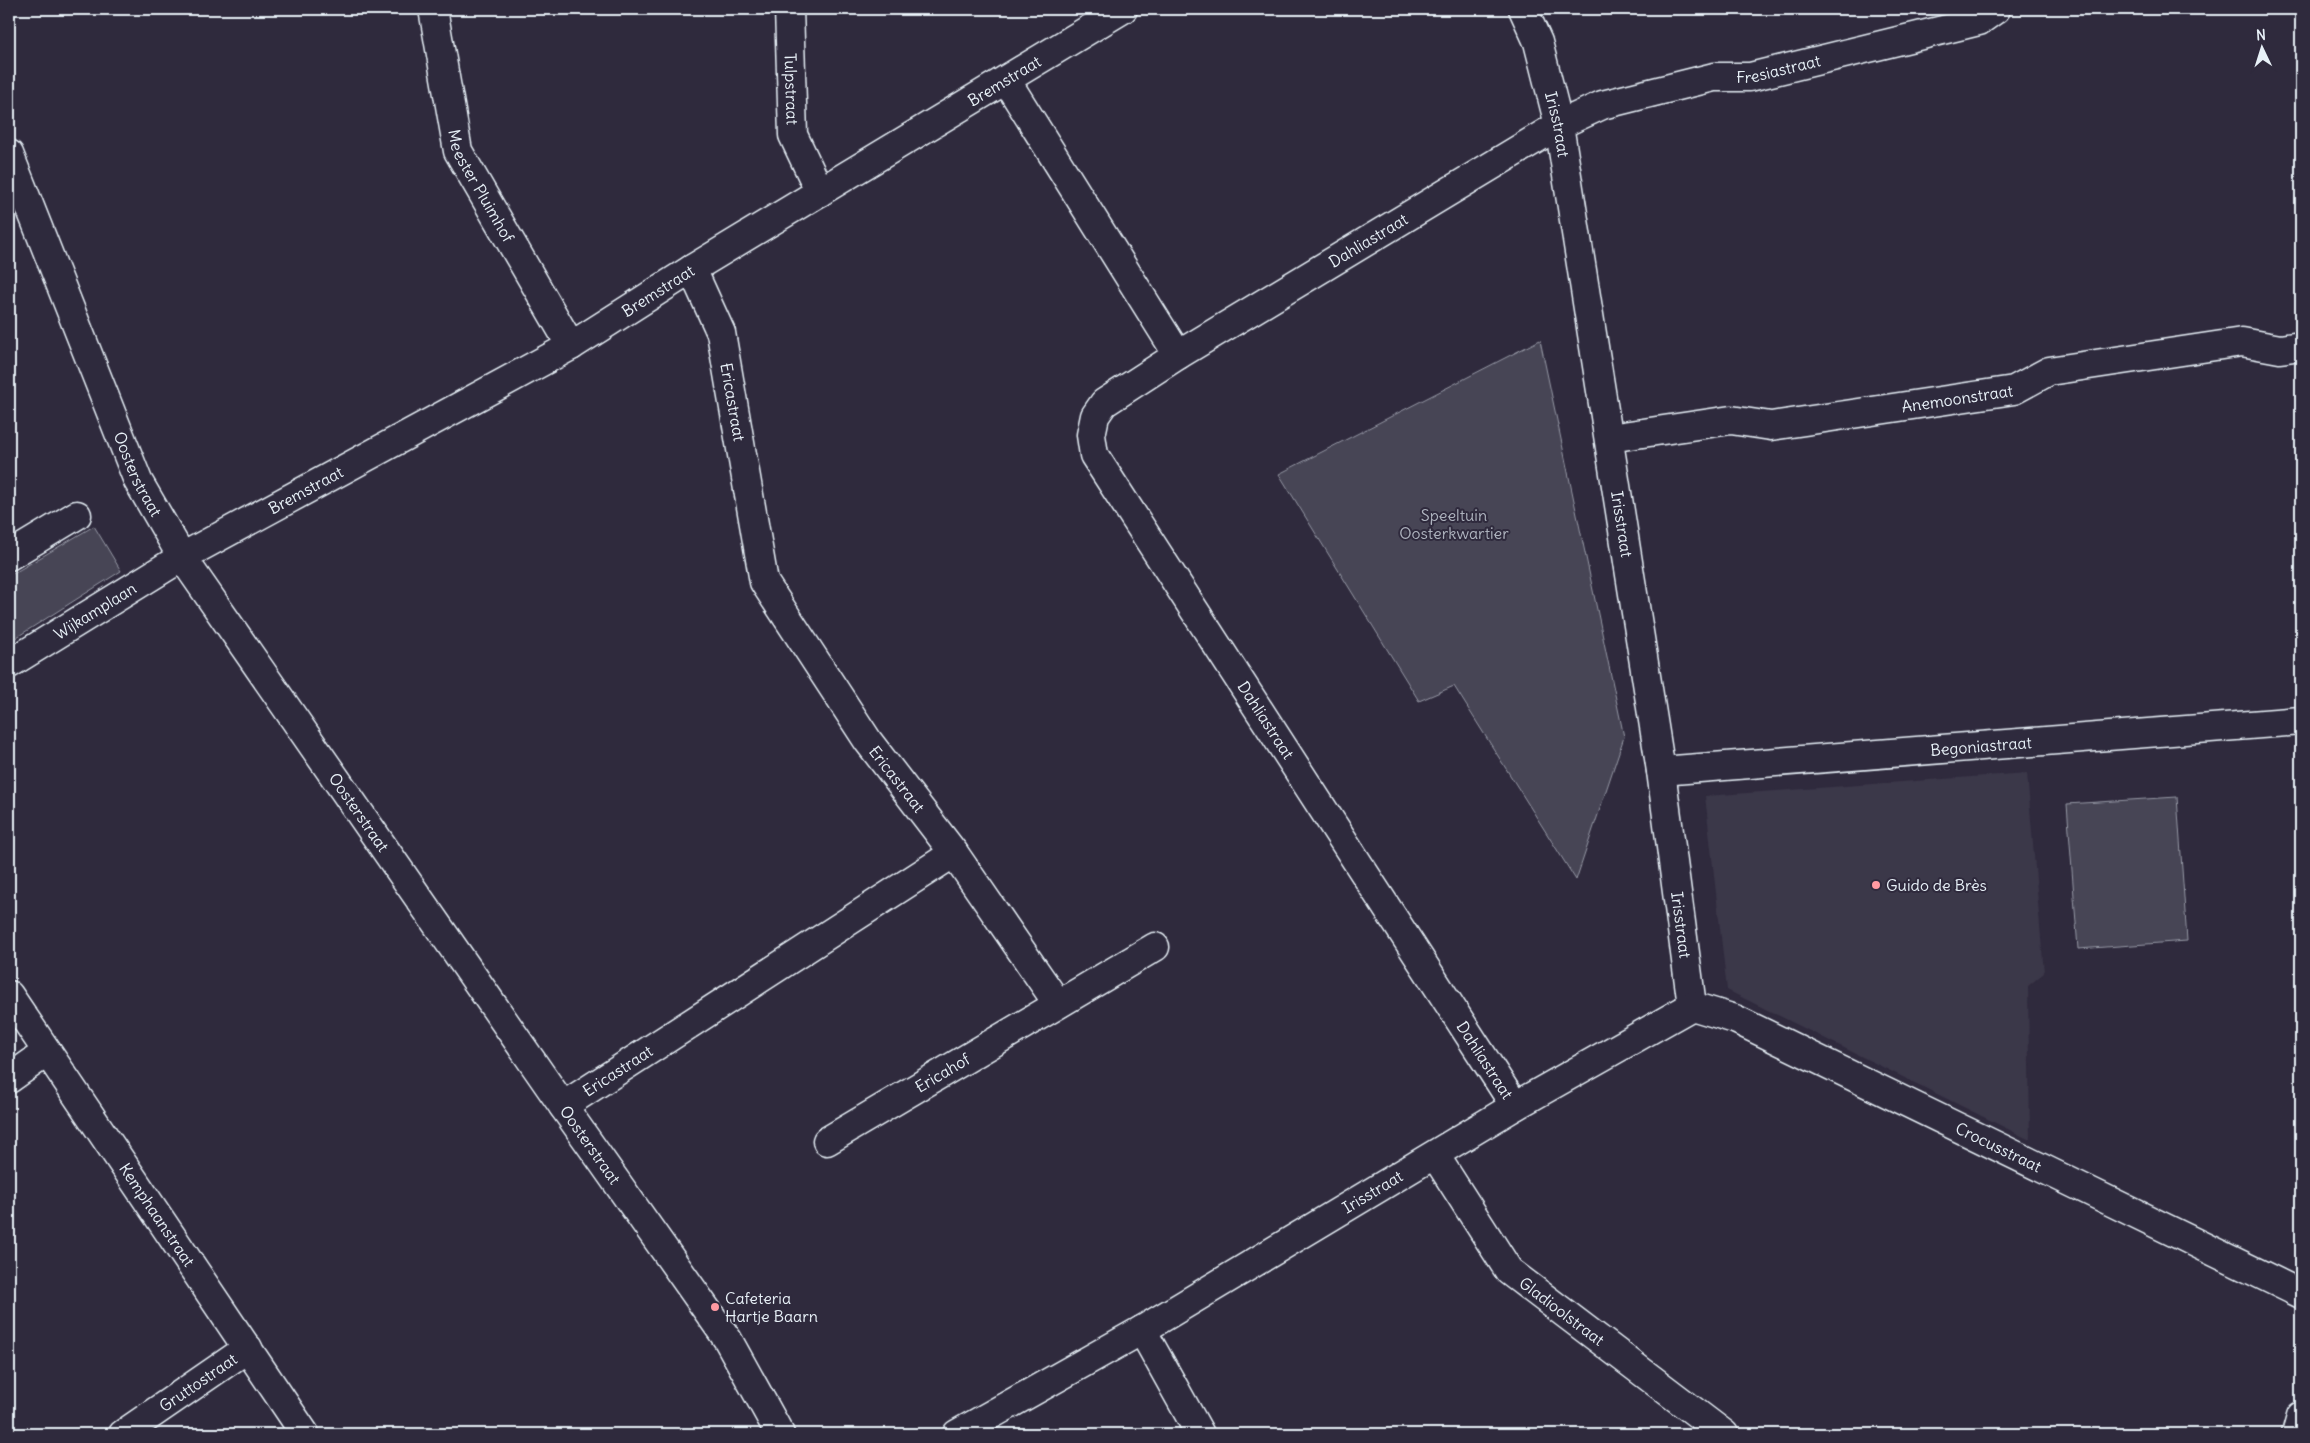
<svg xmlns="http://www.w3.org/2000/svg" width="2310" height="1443" font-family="Delius,sans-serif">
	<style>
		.built { fill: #3b3749 }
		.green { fill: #464455; stroke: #979aa6 }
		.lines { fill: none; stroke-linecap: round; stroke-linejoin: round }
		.minor-casing { stroke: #e8f1f8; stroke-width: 31 }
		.minor { stroke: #2f2a3d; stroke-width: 28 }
		.poi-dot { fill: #ff9aa2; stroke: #2f2a3d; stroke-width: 2 }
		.labels { text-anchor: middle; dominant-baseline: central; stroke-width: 4; stroke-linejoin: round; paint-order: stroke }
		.street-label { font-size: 16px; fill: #e8f1f8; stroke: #2f2a3d }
		.park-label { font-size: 16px; fill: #afb4bf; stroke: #2f2a3d }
		.poi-label { font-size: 16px; fill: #e8f1f8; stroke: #2f2a3d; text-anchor: start }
	</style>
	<rect width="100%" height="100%" fill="#2f2a3d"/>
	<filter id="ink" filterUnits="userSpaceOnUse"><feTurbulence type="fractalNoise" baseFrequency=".02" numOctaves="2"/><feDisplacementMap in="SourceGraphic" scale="10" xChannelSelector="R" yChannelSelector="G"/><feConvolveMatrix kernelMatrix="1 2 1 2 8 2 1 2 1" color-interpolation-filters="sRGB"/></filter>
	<g filter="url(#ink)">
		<path class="built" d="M2027,773L2044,973L2028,986L2030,1140L1727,990L1705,796Z"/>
		<path class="green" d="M1540,340L1624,737L1576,880L1454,686L1419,701L1279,474Z
			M94,526L121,571L9,642V576Z
			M2177,797L2187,941L2078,949L2067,804Z"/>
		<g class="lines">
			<defs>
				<g id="minor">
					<path id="s1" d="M433,9L458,151L571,346"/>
					<path id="s2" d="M789,9L793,135L820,192"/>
					<path id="s3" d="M1523,9L1538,42L1559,125L1661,771L1692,1006"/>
					<path d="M1006,80L1178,355"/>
					<path id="s4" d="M9,154L138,481L182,557L563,1106L728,1340L780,1434"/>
					<path id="s5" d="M1609,438L1731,420L1771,426L2014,390L2049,371L2242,342L2280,349L2301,346"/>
					<path d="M9,556L77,515"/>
					<path id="s6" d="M9,664L182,557L571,346L692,269L1123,9"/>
					<path id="s7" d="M1661,771L2301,721"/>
					<path d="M954,853L1058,1004"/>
					<path id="s8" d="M9,995L305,1434"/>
					<path id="s9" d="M1692,1006L1735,1019L2301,1294"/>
					<path d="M9,1079L47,1052"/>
					<path id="s10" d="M563,1106L954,853L868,741L764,582L721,333L692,269"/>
					<path id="s11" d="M1515,1106L1094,455L1091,435L1095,416L1104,403L1178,355L1559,125L1602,105L1714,77H1750L1959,26L1979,21L1996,9"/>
					<path id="s12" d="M827,1141L1155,947"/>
					<path id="s13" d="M1435,1155L1509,1271L1724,1434"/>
					<path d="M1142,1330L1200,1434"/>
					<path id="s14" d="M123,1434L248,1348"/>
					<path id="s15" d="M957,1434L1142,1330L1515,1106L1692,1006"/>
					<path d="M2296,1434L2301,1416"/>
				</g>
			</defs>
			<use href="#minor" class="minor-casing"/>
			<use href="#minor" class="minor"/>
		</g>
	</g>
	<g class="poi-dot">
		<circle cx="1876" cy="885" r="5"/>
		<circle cx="715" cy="1307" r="5"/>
	</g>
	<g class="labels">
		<g class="street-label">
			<text stroke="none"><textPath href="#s11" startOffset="1592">Fresiastraat</textPath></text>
			<text stroke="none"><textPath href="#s6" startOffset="1154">Bremstraat</textPath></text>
			<text stroke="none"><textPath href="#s2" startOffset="80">Tulpstraat</textPath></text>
			<text stroke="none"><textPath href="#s3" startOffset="121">Irisstraat</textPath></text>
			<text stroke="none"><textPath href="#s1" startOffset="185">Meester Pluimhof</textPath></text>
			<text stroke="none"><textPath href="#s11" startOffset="1141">Dahliastraat</textPath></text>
			<text stroke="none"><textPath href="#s6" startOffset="749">Bremstraat</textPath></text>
			<text stroke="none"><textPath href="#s5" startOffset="352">Anemoonstraat</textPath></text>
			<text transform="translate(733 402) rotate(80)">Ericastraat</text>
			<text stroke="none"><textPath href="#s4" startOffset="345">Oosterstraat</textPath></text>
			<text stroke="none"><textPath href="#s6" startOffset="344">Bremstraat</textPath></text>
			<text stroke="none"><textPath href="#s3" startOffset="526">Irisstraat</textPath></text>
			<text stroke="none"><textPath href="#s6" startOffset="101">Wijkamplaan</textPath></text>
			<text transform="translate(1266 720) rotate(57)">Dahliastraat</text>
			<text stroke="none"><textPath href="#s7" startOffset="321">Begoniastraat</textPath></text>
			<text transform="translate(897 779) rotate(52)">Ericastraat</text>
			<text stroke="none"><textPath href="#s4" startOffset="750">Oosterstraat</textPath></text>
			<text stroke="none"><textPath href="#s3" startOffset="931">Irisstraat</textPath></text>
			<text transform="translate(1485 1060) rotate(57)">Dahliastraat</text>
			<text stroke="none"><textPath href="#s10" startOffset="65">Ericastraat</textPath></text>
			<text stroke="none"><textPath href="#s12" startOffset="134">Ericahof</textPath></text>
			<text stroke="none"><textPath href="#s4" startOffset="1155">Oosterstraat</textPath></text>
			<text stroke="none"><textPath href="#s9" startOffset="338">Crocusstraat</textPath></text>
			<text stroke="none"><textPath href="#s15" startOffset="481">Irisstraat</textPath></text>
			<text stroke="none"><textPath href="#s8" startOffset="265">Kemphaanstraat</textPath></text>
			<text stroke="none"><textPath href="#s13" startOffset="204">Gladioolstraat</textPath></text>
			<text stroke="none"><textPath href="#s14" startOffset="91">Gruttostraat</textPath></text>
		</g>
		<g class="park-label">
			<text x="1454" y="515">Speeltuin<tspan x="1454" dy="18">Oosterkwartier</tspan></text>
		</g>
		<g class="poi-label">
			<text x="1886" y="885">Guido de Brès</text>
			<text x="725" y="1298">Cafeteria<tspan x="725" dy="18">Hartje Baarn</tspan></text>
		</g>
	</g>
	<rect width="2310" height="1443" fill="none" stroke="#2f2a3d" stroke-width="30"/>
	<rect x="15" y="15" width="2280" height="1413" fill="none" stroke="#e8f1f8" stroke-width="2" filter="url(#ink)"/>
	<g transform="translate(2262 48) rotate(356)" stroke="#2f2a3d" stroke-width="4" paint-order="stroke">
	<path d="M0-4L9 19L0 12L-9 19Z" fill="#e8f1f8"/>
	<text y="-8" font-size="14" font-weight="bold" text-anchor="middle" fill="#e8f1f8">N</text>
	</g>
</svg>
